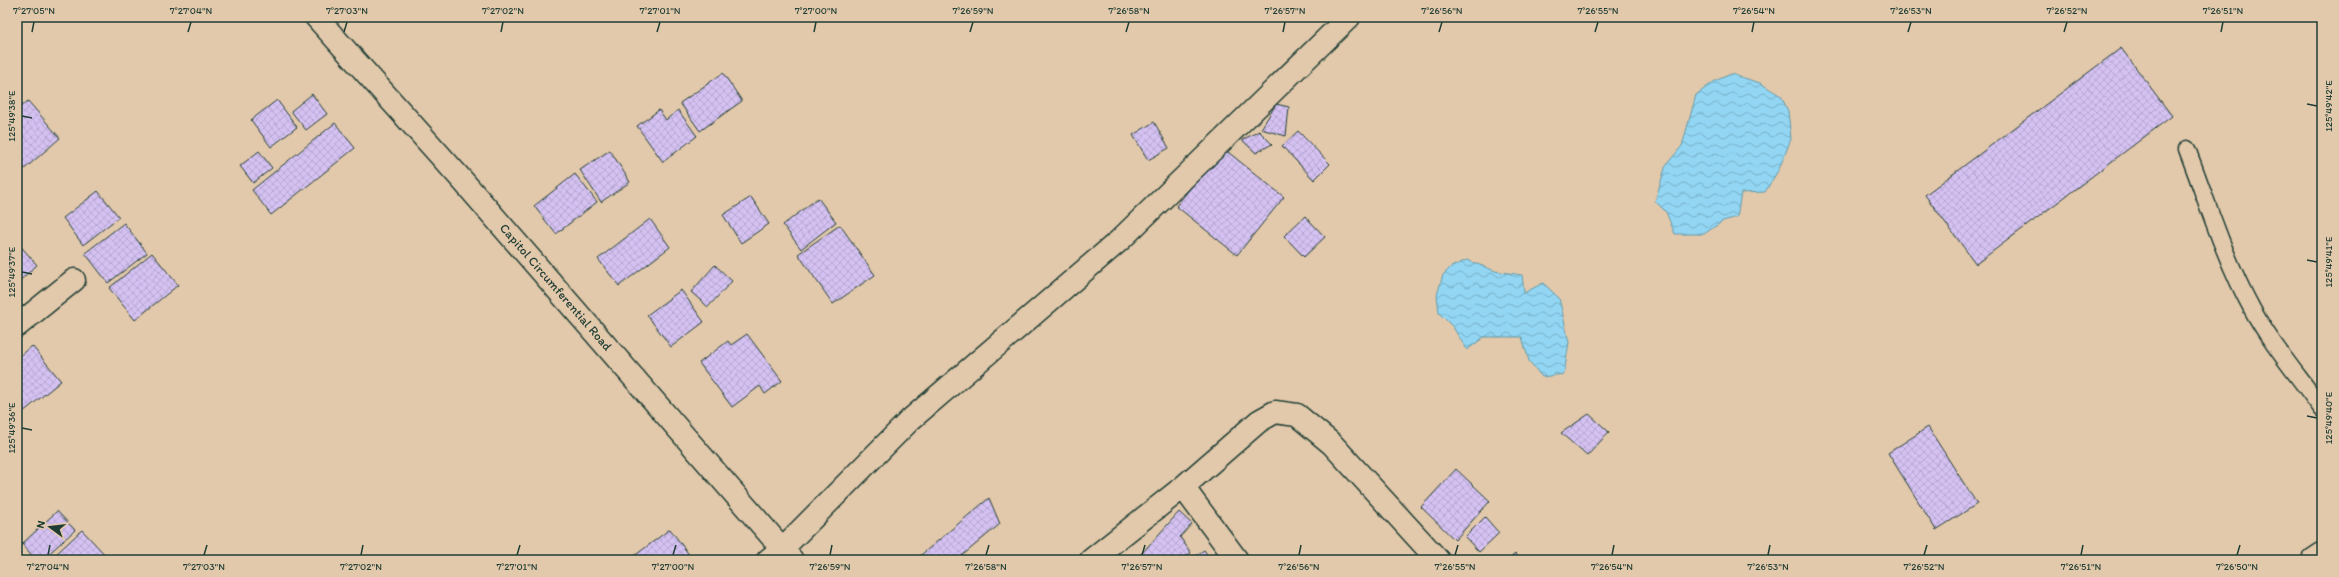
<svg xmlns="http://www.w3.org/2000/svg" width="2339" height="577" font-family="Itim,sans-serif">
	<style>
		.water { fill: url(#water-waves); stroke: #6499a7 }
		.building { fill: url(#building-cross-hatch); stroke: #1f3d34 }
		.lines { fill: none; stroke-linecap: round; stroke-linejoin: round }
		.service-casing { stroke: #1f3d34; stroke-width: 19 }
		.minor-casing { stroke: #1f3d34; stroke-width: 25 }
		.tertiary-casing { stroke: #1f3d34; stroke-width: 25 }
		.secondary-casing { stroke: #1f3d34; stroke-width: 25 }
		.service { stroke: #e3c9ab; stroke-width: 16 }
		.minor { stroke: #e3c9ab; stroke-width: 22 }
		.tertiary { stroke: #e3c9ab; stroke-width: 22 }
		.secondary { stroke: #e3c9ab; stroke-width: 22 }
		.ticks { fill: none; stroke: #1f3d34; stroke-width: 1.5 }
		.labels { text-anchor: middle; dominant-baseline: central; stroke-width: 3; stroke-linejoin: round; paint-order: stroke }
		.street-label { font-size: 13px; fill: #1f3d34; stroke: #e3c9ab }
		.neatline { fill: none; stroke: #1f3d34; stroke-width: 1.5 }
		.ticks-label { font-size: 10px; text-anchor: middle; fill: #1f3d34 }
	</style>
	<defs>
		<pattern id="water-waves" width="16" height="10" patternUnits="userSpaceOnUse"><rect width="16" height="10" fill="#92d6f4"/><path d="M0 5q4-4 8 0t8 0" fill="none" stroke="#77afc6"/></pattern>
		<pattern id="building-cross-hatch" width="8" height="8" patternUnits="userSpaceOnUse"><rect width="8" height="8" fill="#d5c1f2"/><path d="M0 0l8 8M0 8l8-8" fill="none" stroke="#b6a7d0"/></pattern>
	</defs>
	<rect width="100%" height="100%" fill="#e3c9ab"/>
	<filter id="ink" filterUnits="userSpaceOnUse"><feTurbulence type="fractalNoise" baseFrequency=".025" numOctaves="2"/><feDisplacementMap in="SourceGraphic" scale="8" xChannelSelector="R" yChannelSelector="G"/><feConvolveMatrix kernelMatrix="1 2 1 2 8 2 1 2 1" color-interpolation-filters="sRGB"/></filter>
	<g filter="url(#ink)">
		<path class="water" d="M1731,74L1760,83L1781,96L1788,111L1791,139L1779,169L1765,192L1741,193L1737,217L1723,221L1704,234H1675L1666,212L1655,201L1666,165L1682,146L1696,95L1715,81Z
			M1467,260L1495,271L1522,275L1524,293L1543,283L1559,298L1569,342L1564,374L1542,377L1529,361L1522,337H1484L1467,350L1453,327L1439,313L1437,295L1443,275L1451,267Z"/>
		<path class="building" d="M2121,48L2172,116L1976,264L1925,195Z
			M723,73L742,101L700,131L680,103Z
			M312,94L327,114L306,130L291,111Z
			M277,100L297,127L271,147L251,120Z
			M28,101L60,138L21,172L17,167V110Z
			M1276,104L1289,107L1286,136L1261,129Z
			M659,110L666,120L678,110L697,136L663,162L637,126Z
			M1154,122L1169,148L1148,160L1133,135Z
			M335,123L355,148L271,215L252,190Z
			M1259,131L1272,144L1256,153L1242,140Z
			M1298,131L1330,164L1314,180L1282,146Z
			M1223,148L1284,197L1237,255L1176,206Z
			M610,150L630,182L601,202L580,170Z
			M259,151L272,168L253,183L240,166Z
			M575,174L597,202L556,234L534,206Z
			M98,191L119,217L83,245L63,218Z
			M751,197L769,224L741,243L723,215Z
			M818,198L836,222L801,249L783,225Z
			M1305,216L1325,237L1304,257L1284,236Z
			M650,219L670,247L619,286L598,259Z
			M124,223L147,253L108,283L85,253Z
			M840,225L875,275L833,304L798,254Z
			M17,242L37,265L17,283Z
			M152,253L178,285L135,320L109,288Z
			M715,265L732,281L708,307L691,292Z
			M681,290L704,322L671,347L647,315Z
			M747,334L782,381L765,394L760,386L732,407L699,363L728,341L731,345Z
			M32,346L61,381L17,417V359Z
			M1589,414L1609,432L1587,456L1561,433Z
			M1928,427L1977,504L1936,530L1888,453Z
			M1456,469L1490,501L1455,540L1421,507Z
			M989,498L1000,524L957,560H915Z
			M57,511L75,530L42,560H36L22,544Z
			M1179,512L1192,524L1180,537L1191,553L1180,560H1147L1141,554Z
			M1485,517L1499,533L1479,552L1465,537Z
			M670,529L693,560H629Z
			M82,530L109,559L108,560H58L54,556Z
			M1204,550L1211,560H1189Z
			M1515,554L1520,560H1508Z"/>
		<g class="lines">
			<defs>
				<path id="service" d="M2187,149C2207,201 2224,257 2251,307C2270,343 2298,375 2322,409"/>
				<path id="minor" d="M17,326L74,280
					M1183,487L1237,560
					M783,548L910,420L1120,240L1349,17
					M1091,560L1183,487L1259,421L1275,412L1297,415L1332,444L1438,560
					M2313,560L2322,554"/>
				<path id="tertiary" d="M768,560L783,548"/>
				<path id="secondary" d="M316,17L463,181L792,560"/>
			</defs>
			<use href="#service" class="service-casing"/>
			<use href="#minor" class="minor-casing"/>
			<use href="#tertiary" class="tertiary-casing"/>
			<use href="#secondary" class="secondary-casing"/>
			<use href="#service" class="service"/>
			<use href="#minor" class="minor"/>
			<use href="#tertiary" class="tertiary"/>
			<use href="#secondary" class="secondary"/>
		</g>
	</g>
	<path class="ticks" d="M32,32L34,22M188,32L191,22M344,32L347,22M501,32L503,22M657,32L660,22M814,32L816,22M970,32L973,22M1126,32L1129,22M1283,32L1285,22M1439,32L1442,22M1595,32L1598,22M1752,32L1754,22M1908,32L1911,22M2064,32L2067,22M2221,32L2223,22M2307,104L2317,106M22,116L32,118M2307,260L2317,262M22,272L32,274M2307,416L2317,418M22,428L32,430M48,555L50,545M204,555L207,545M361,555L363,545M517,555L520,545M673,555L676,545M830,555L832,545M986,555L989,545M1142,555L1145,545M1299,555L1301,545M1455,555L1458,545M1612,555L1614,545M1768,555L1770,545M1924,555L1927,545M2081,555L2083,545M2237,555L2240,545"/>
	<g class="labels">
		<g class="street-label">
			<text transform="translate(556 287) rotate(49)">Capitol Circumferential Road</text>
		</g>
	</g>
	<rect width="2339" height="577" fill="none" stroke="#e3c9ab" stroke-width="44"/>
	<g transform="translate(50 527) rotate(285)" stroke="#e3c9ab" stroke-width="3" paint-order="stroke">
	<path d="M0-3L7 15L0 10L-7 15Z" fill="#1f3d34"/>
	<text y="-6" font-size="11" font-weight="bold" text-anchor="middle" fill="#1f3d34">N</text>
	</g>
	<rect x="22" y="22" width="2295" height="533" class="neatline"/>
	<g class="ticks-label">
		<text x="34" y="14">7°27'05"N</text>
		<text x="191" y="14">7°27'04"N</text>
		<text x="347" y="14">7°27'03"N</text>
		<text x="503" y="14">7°27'02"N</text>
		<text x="660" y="14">7°27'01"N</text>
		<text x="816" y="14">7°27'00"N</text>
		<text x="973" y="14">7°26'59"N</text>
		<text x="1129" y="14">7°26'58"N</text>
		<text x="1285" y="14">7°26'57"N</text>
		<text x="1442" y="14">7°26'56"N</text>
		<text x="1598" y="14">7°26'55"N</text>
		<text x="1754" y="14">7°26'54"N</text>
		<text x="1911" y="14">7°26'53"N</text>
		<text x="2067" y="14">7°26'52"N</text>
		<text x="2223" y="14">7°26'51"N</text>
		<text transform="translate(2328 106) rotate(-90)" y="4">125°49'42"E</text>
		<text transform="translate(11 116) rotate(-90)" y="4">125°49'38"E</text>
		<text transform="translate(2328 262) rotate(-90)" y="4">125°49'41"E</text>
		<text transform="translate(11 272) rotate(-90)" y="4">125°49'37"E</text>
		<text transform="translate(2328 418) rotate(-90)" y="4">125°49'40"E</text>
		<text transform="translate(11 428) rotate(-90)" y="4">125°49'36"E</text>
		<text x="48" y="570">7°27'04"N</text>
		<text x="204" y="570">7°27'03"N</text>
		<text x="361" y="570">7°27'02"N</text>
		<text x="517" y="570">7°27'01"N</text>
		<text x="673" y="570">7°27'00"N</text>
		<text x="830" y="570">7°26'59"N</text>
		<text x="986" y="570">7°26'58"N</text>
		<text x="1142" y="570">7°26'57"N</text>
		<text x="1299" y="570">7°26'56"N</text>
		<text x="1455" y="570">7°26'55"N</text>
		<text x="1612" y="570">7°26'54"N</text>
		<text x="1768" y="570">7°26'53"N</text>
		<text x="1924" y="570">7°26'52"N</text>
		<text x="2081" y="570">7°26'51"N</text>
		<text x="2237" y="570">7°26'50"N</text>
	</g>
</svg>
